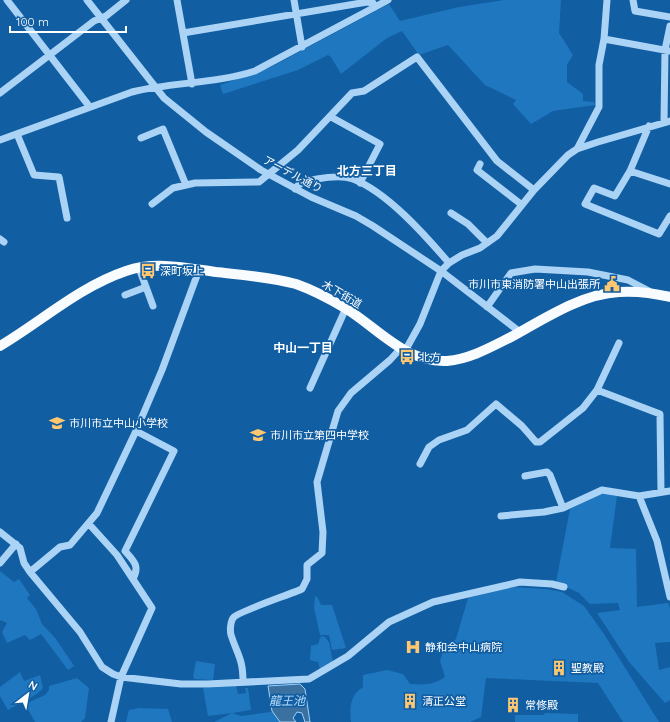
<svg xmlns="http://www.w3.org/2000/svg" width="670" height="722" font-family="Quicksand,'Noto Sans JP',sans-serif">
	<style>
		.green { fill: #1f77bf }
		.water { fill: #3a71a1; stroke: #9cd0f9 }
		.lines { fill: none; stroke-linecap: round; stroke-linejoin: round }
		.minor { stroke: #aad3f6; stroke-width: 7 }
		.major { stroke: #f9fcff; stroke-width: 10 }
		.labels { text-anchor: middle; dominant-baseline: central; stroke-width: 3.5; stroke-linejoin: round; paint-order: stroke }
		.street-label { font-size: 11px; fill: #fff; stroke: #115ea2 }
		.poi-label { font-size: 11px; fill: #fff; stroke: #115ea2; text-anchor: start }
		.neighbourhood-label { font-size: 12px; font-weight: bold; fill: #fff; stroke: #115ea2 }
		.water-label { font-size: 12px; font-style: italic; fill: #b7ddfc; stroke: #115ea2 }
	</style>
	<rect width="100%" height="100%" fill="#115ea2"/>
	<path class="green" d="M504,0H561L559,33L573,55L567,65V82L583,94V101L594,102L595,105L553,111L531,124L513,104L516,100L485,85L448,45L419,55L402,31L387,38L341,74L331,57L328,55L298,70L223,94L220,85L271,67L389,4L400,21L459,7Z
		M602,493L617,496L610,548L636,549L637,607L668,603L670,608V642L655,643L659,670L670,667V700L665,703L629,662L597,613L620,610L618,603L590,604L579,593L556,582L570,509Z
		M0,571L14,582L19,579L30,595L27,598L36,609L42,624L56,639L74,666L68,670L41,634L30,640L25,635L7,643L2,632L7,623L1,620L0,621Z
		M512,587L546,589L562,592L584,606L604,634L659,722H623L598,683L486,678L481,717L470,722H351C350,708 349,696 363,687V675L387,670L403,674L410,684C424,685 433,685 445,677L440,661L444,648L456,639L468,598Z
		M315,596L318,598L321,605H332L346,648L332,650L329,635H320L314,608Z
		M321,636L325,637L329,642L333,662L320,670L318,661L317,662L310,660L311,646L318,644Z
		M196,661L215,664L213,680L195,679L193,677Z
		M20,672L24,681L40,675L43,688C36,697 18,703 8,710L0,696V687Z
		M77,678L89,688L85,718L81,722H35L25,704L45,695L49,690V686Z
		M236,686L238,694L246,693L245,688H248L251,710L232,713L241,716L284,710L293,722H214L232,713L208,716L203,688Z
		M139,708L168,709L172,722H126L129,710Z
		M545,713L578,714V722H515V715H544Z"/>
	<path class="water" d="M300,684L305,689L310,722H305L302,713L297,712L293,718L296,722H280L272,711L268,686Z"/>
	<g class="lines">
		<path class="minor" d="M7,0L89,106
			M87,0L164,98L206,132L261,170L311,197L356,216L373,226L441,271L520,332
			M177,0L192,84
			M294,0L302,47
			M633,0L635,11L670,17
			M183,33L367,2L373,3L375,7L388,0
			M604,39L670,51
			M0,93L94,21L106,16L126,0
			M331,117L380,144L360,183
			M664,122L665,50L670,26
			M649,126L630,171L615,196L594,188L585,204L659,234L670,216
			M17,134L34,175L59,177L67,218
			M141,138L163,129L186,185
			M0,140L132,92C172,82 214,84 255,71L375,7
			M577,149L599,107V65L604,39L607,0
			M480,164L477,170L522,205
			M630,171L670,184
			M295,189C300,181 308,181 317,179C328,177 341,175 353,179C387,192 425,235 449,263
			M152,204L173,188L195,183L259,182L298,150L352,93L364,91L417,57L497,161L534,190
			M451,213L468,224L487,243
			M0,239L4,242
			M139,268L153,306
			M125,295L146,287
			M487,307L511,273L535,269L588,272L628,280L649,291
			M405,351L420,324L441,271L449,263L462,255L480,248L497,236L534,190L568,155L577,149L598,142L670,121
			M310,388L346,308
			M597,390L660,414L661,492
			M420,464L429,447L439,440L467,430L496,404L522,426L536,442H540L583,408L597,390L619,343
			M525,476L547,472L550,475L563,508
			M639,496L657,541L670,597
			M501,516L544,512L563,508L602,490L639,496L670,491
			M89,524L117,555L152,608L121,677L111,722
			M0,532L20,548L24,563L30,572L80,632L102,667L113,674L121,677L181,684H208L309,679L348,656L389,622L433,602L520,582L552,584L564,587
			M0,563L16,544
			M30,572L60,547L70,545L97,513L136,431L162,370L199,270
			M133,579C140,566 134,561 125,551L174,451L136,431
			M243,682C243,659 238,656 231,635C230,631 230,621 234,617C240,611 291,594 302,589L307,579V565L322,553L323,532L317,482L338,411L351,393L390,360L401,348"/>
		<path class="major" d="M0,346C42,321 79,287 126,271C155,261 187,268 216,272C243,275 270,277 296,284C313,290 330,299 345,308C378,328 405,363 447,361C470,359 491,347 511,337C544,319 581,294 619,292C636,291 653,293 670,297"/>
	</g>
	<defs>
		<symbol id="bus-bare" viewBox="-9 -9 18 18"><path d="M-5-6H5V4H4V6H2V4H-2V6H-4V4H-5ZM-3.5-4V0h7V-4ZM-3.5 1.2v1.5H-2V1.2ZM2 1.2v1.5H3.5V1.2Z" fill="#ffc76f" stroke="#115ea2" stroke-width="2.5" paint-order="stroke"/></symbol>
		<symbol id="civic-bare" viewBox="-9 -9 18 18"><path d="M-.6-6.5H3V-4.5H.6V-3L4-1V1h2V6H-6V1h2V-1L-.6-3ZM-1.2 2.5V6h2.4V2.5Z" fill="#ffc76f" stroke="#115ea2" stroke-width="2.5" paint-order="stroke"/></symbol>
		<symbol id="school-bare" viewBox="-9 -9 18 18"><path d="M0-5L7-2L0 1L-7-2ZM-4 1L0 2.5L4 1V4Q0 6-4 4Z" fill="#ffc76f" stroke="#115ea2" stroke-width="2.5" paint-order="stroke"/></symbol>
		<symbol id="hospital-bare" viewBox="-9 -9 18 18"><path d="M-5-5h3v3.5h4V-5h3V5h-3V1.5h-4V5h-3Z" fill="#ffc76f" stroke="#115ea2" stroke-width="2.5" paint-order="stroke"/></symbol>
		<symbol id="building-bare" viewBox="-9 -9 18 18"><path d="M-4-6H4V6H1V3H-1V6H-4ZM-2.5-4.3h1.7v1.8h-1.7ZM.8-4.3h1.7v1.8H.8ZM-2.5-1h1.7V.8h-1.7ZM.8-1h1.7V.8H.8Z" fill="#ffc76f" stroke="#115ea2" stroke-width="2.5" paint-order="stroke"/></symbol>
	</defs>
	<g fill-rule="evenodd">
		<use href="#bus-bare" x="137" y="260" width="22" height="22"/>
		<use href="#civic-bare" x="601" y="273" width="22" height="22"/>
		<use href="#bus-bare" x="396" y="346" width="22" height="22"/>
		<use href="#school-bare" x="46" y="412" width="22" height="22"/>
		<use href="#school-bare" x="247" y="424" width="22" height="22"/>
		<use href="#hospital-bare" x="402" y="636" width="22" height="22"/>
		<use href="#building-bare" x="548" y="657" width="22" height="22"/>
		<use href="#building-bare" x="399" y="690" width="22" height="22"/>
		<use href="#building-bare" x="502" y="694" width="22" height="22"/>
	</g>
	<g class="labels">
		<g class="street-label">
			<text transform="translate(293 174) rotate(28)">アーデル通り</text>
			<text transform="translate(342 294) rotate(30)">木下街道</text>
		</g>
		<g class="poi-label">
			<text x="160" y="271">深町坂上</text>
			<text x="600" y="284" text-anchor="end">市川市東消防署中山出張所</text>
			<text x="419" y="357">北方</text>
			<text x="69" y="423">市川市立中山小学校</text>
			<text x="270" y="435">市川市立第四中学校</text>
			<text x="425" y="647">静和会中山病院</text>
			<text x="571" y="668">聖教殿</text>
			<text x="422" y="701">清正公堂</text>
			<text x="525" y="705">常修殿</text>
		</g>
		<g class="neighbourhood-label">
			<text x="367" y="170">北方三丁目</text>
			<text x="303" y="347">中山一丁目</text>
		</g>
		<g class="water-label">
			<text x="287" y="700">龍王池</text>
		</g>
	</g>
	<g transform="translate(28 694) rotate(31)" stroke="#115ea2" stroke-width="3" paint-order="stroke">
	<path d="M0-3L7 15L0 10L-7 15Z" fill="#ffffff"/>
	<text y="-6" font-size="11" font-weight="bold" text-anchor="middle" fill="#ffffff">N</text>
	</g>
	<path d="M10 26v6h116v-6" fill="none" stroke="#ffffff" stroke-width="2"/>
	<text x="16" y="26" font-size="12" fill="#ffffff" stroke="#115ea2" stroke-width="3" paint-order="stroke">100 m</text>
</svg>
